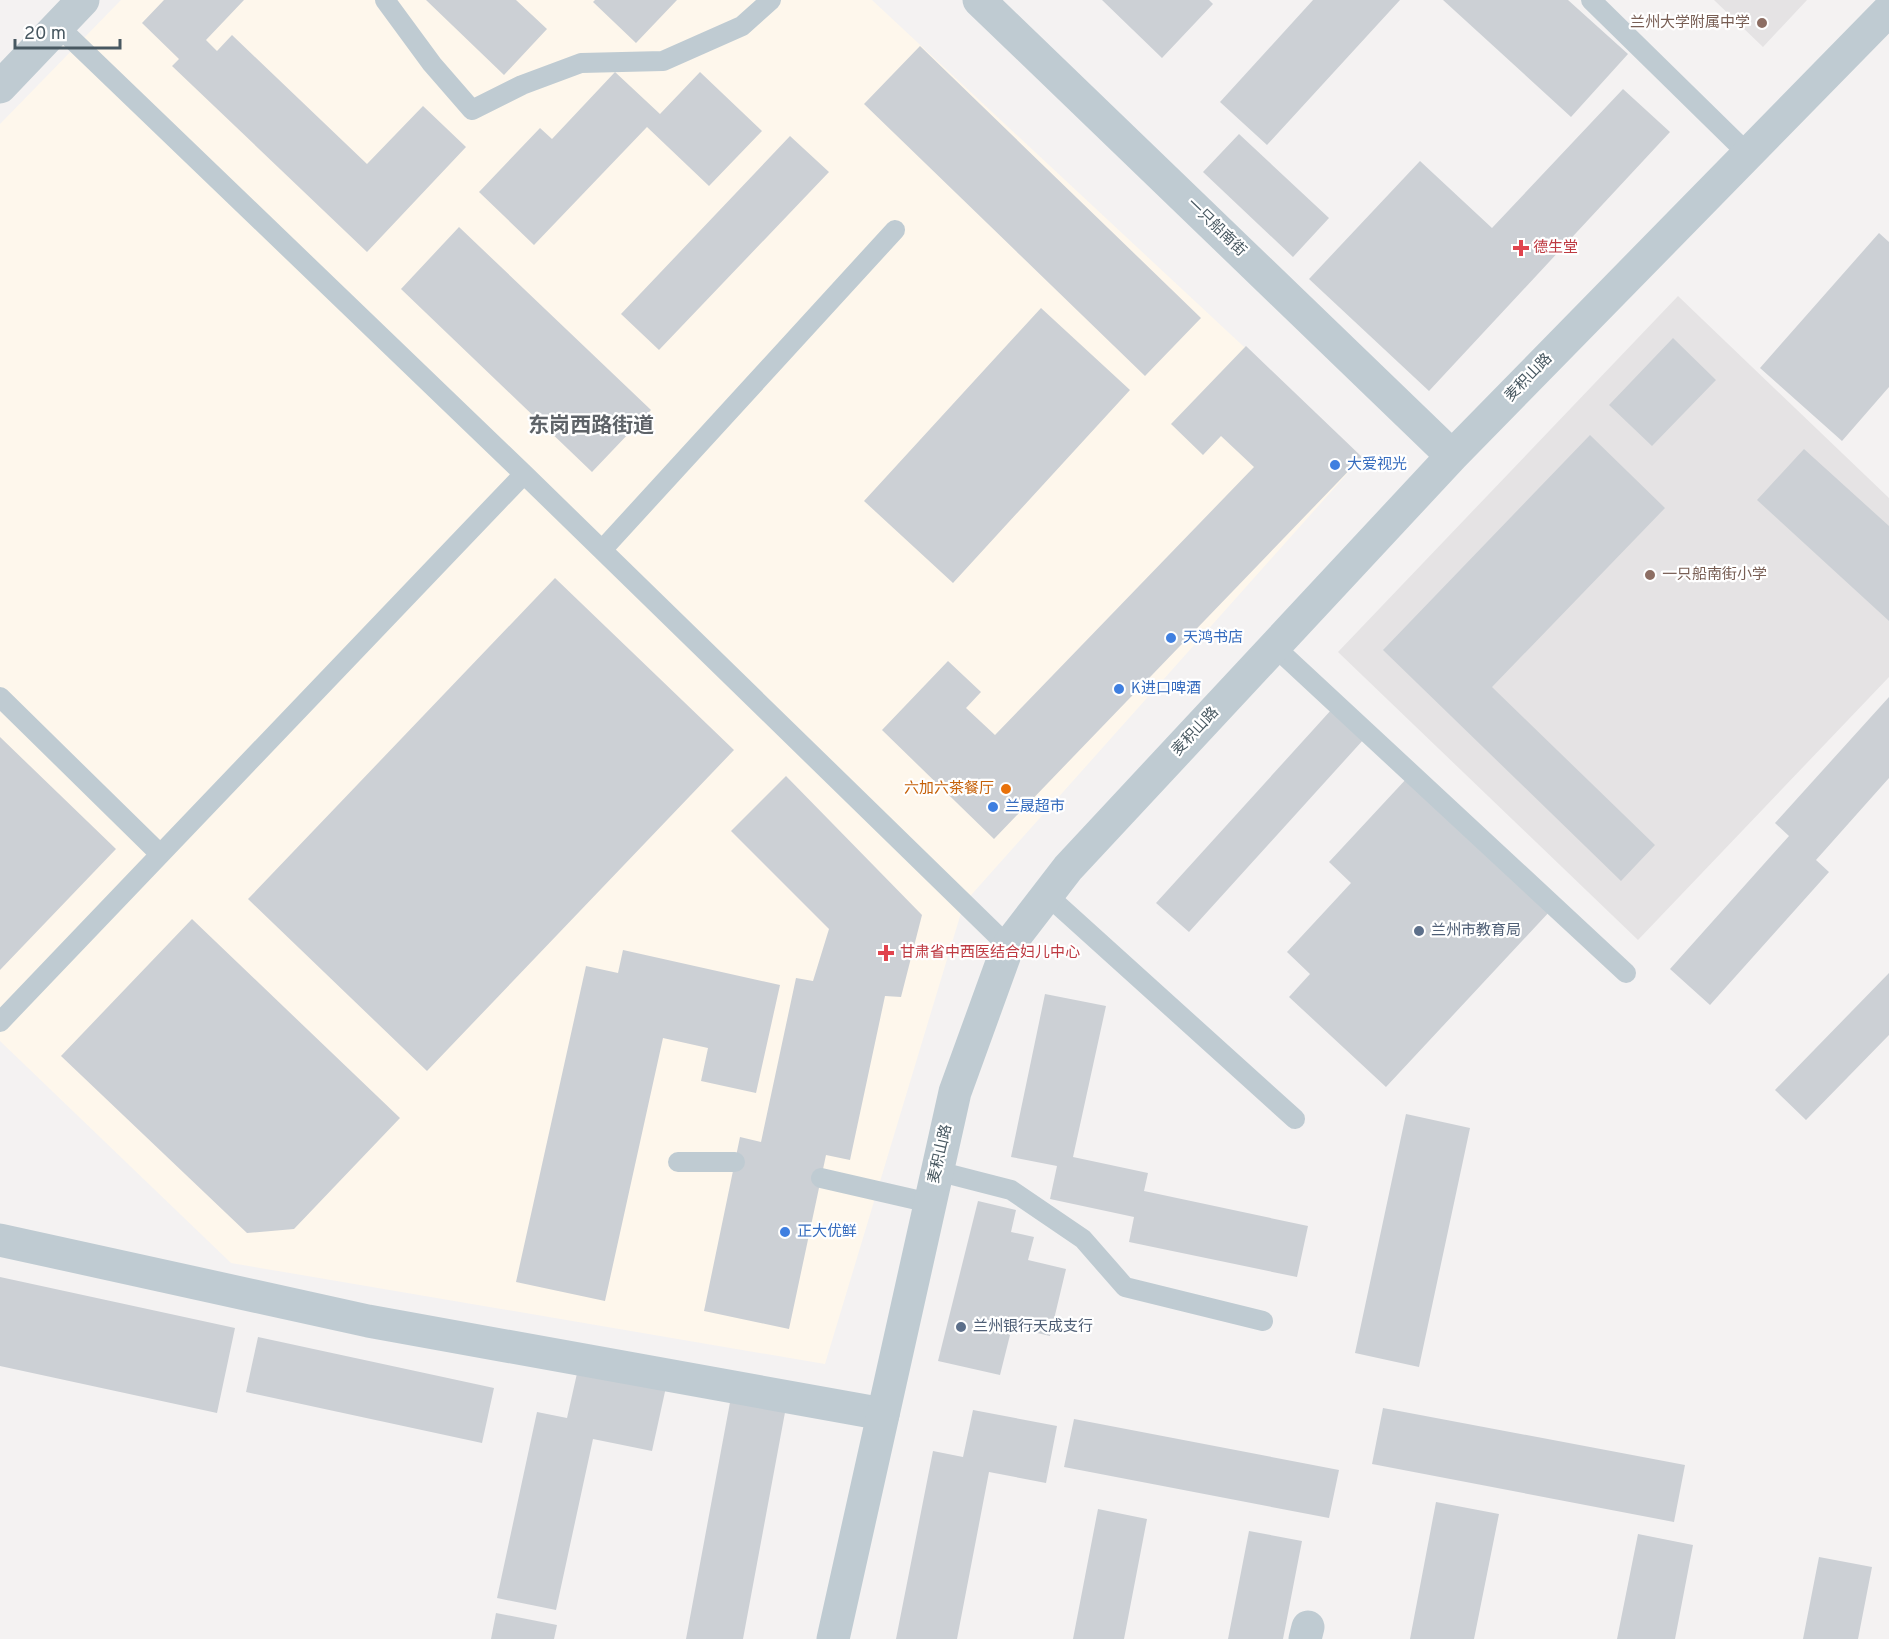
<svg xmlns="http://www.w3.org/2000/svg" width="1889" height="1639" font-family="Overpass,'Noto Sans SC',sans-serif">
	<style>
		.commercial { fill: #fef7ec }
		.education { fill: #e5e3e4 }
		.building { fill: #ccd0d5 }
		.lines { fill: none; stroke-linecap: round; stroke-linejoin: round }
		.service { stroke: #bfcbd2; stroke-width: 20 }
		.minor { stroke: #bfcbd2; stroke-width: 33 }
		.tertiary { stroke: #bfcbd2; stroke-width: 33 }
		.education-dot { fill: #8d6e63; stroke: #fff; stroke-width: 2 }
		.health-dot { fill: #e0444e; stroke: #fff; stroke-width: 2 }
		.shop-dot { fill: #3f7fe0; stroke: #fff; stroke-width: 2 }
		.food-dot { fill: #e8710a; stroke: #fff; stroke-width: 2 }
		.service-dot { fill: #5c6f8a; stroke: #fff; stroke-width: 2 }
		.labels { text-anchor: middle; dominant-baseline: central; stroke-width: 4.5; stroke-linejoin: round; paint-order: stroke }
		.education-label { font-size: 15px; fill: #785e54; stroke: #fff; text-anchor: end }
		.street-label { font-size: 15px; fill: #485861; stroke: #fff }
		.health-label { font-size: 15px; fill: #be3a42; stroke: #fff; text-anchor: start }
		.shop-label { font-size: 15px; fill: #366cbe; stroke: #fff; text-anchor: start }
		.food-label { font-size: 15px; fill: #c56008; stroke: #fff; text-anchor: end }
		.service-label { font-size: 15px; fill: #4e5e75; stroke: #fff; text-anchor: start }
		.district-label { font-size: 21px; font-weight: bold; fill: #5e6368; stroke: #fff }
	</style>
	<rect width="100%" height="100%" fill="#f4f2f2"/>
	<path class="commercial" d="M121,0H872L1362,457L964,903L825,1364L231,1263L0,1041V124Z"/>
	<path class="education" d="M1714,0H1807L1763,47Z
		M1678,296L1889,498V677L1638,940L1338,652Z"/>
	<path class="building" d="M164,0H244L206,40L217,51L232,35L367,164L423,106L466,147L367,252L172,66L179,59L142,23Z
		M426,0H516L547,29L504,75Z
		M595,0H677L636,43L593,2Z
		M1102,0H1209L1213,4L1162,58Z
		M1313,0H1400L1267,145L1220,102Z
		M1443,0H1568L1628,54L1571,117Z
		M920,46L1201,318L1145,376L864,104Z
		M615,72L660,114L700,72L762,131L709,186L647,127L534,245L479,192L540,128L552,139Z
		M1623,89L1670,132L1429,391L1309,279L1420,161L1492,228Z
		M1239,134L1329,218L1293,257L1203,172Z
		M790,136L829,172L659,350L621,314Z
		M459,227L651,410L592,472L401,289Z
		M1879,233L1889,242V387L1842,441L1760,368Z
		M1041,308L1130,390L953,583L864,501Z
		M1673,338L1716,380L1652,446L1609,405Z
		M1246,346L1362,457L994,839L882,730L948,661L981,692L966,708L995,735L1254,467L1221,436L1203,455L1171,424Z
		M1590,435L1665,508L1492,687L1655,845L1621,881L1383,650Z
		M1804,449L1889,526V621L1757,500Z
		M555,578L734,750L427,1071L248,899Z
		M1889,697V778L1816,860L1829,872L1710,1005L1670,969L1789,836L1775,823Z
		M1332,709L1364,739L1189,932L1156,903Z
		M0,737L116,849L0,970Z
		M786,776L922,915L901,997L885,996L850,1160L826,1155L789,1329L704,1311L740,1137L761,1142L796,978L813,981L829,929L731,831Z
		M1408,777L1551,910L1386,1087L1289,997L1310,974L1287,952L1351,883L1329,862Z
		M192,919L400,1118L294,1229L247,1233L61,1056Z
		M623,950L780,985L756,1093L701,1081L708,1048L663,1038L605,1301L516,1282L586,966L618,973Z
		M1889,973V1035L1806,1120L1775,1090Z
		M1045,994L1106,1006L1073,1157L1148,1173L1144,1191L1308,1226L1297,1277L1129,1242L1134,1217L1050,1199L1057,1166L1011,1157Z
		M1406,1114L1470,1128L1419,1367L1355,1353Z
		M978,1201L1016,1210L1011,1232L1034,1237L1028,1260L1066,1269L1050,1336L1012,1327L1000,1375L938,1361Z
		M0,1277L235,1328L217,1413L0,1366Z
		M258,1337L494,1388L482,1443L246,1392Z
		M578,1369L666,1387L652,1451L593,1439L556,1610L497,1598L537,1412L567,1418Z
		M731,1397L786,1407L743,1639H686Z
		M1383,1408L1685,1465L1674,1522L1372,1464Z
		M973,1410L1057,1426L1046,1483L989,1472L957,1639H896L933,1451L963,1457Z
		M1074,1419L1339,1470L1329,1518L1064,1467Z
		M1436,1502L1499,1514L1474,1639H1410Z
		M1098,1509L1147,1519L1124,1639H1073Z
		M1249,1531L1302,1541L1283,1639H1228Z
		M1638,1534L1693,1545L1675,1639H1617Z
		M1819,1557L1872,1567L1858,1639H1803Z
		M496,1613L557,1625L554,1639H491Z"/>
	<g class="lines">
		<path class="service" d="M385,0L432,64L472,110L522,85L581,63L663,61L742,26L771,0
			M1591,0L1748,154
			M58,26L524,474L1008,946
			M602,550L895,230
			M1275,647L1626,973
			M0,697L160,854
			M1047,895L1295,1119
			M0,1022L524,474
			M678,1162H735
			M937,1171L1011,1190L1083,1239L1125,1287L1263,1321
			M821,1178L930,1203"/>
		<path class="minor" d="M0,1240L368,1321L883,1414
			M1305,1639L1308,1627"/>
		<path class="tertiary" d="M979,0L1452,456
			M0,87L83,0
			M833,1639L955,1092L1008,946L1068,868L1452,456L1889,10"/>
	</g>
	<g class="education-dot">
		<circle cx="1762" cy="23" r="6"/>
		<circle cx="1650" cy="575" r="6"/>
	</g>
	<g class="health-dot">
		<path d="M1518 239h6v6h6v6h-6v6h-6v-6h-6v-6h6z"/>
		<path d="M883 944h6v6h6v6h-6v6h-6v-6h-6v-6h6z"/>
	</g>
	<g class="shop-dot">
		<circle cx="1335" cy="465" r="6"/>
		<circle cx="1171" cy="638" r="6"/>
		<circle cx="1119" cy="689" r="6"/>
		<circle cx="993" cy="807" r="6"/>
		<circle cx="785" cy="1232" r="6"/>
	</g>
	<circle class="food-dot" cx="1006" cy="789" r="6"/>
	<g class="service-dot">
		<circle cx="1419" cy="931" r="6"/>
		<circle cx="961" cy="1327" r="6"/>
	</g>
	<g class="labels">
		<g class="education-label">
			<text x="1750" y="23">兰州大学附属中学</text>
			<text x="1662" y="575" text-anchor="start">一只船南街小学</text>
		</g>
		<g class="street-label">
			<text transform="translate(1216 228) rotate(44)">一只船南街</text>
			<text transform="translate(1529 378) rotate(-46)">麦积山路</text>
			<text transform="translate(1196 732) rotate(-47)">麦积山路</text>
			<text transform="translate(941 1154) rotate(-77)">麦积山路</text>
		</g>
		<g class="health-label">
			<text x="1533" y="248">德生堂</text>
			<text x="900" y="953">甘肃省中西医结合妇儿中心</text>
		</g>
		<g class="shop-label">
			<text x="1347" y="465">大爱视光</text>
			<text x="1183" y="638">天鸿书店</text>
			<text x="1131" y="689">K进口啤酒</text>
			<text x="1005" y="807">兰晟超市</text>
			<text x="797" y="1232">正大优鲜</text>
		</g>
		<g class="food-label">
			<text x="994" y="789">六加六茶餐厅</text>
		</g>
		<g class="service-label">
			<text x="1431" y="931">兰州市教育局</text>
			<text x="973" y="1327">兰州银行天成支行</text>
		</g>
		<g class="district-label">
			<text x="591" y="426">东岗西路街道</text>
		</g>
	</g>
	<path d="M15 39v9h105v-9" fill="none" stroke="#485861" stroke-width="3"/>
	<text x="24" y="39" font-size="18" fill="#485861" stroke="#ffffff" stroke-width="4.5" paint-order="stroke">20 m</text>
</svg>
